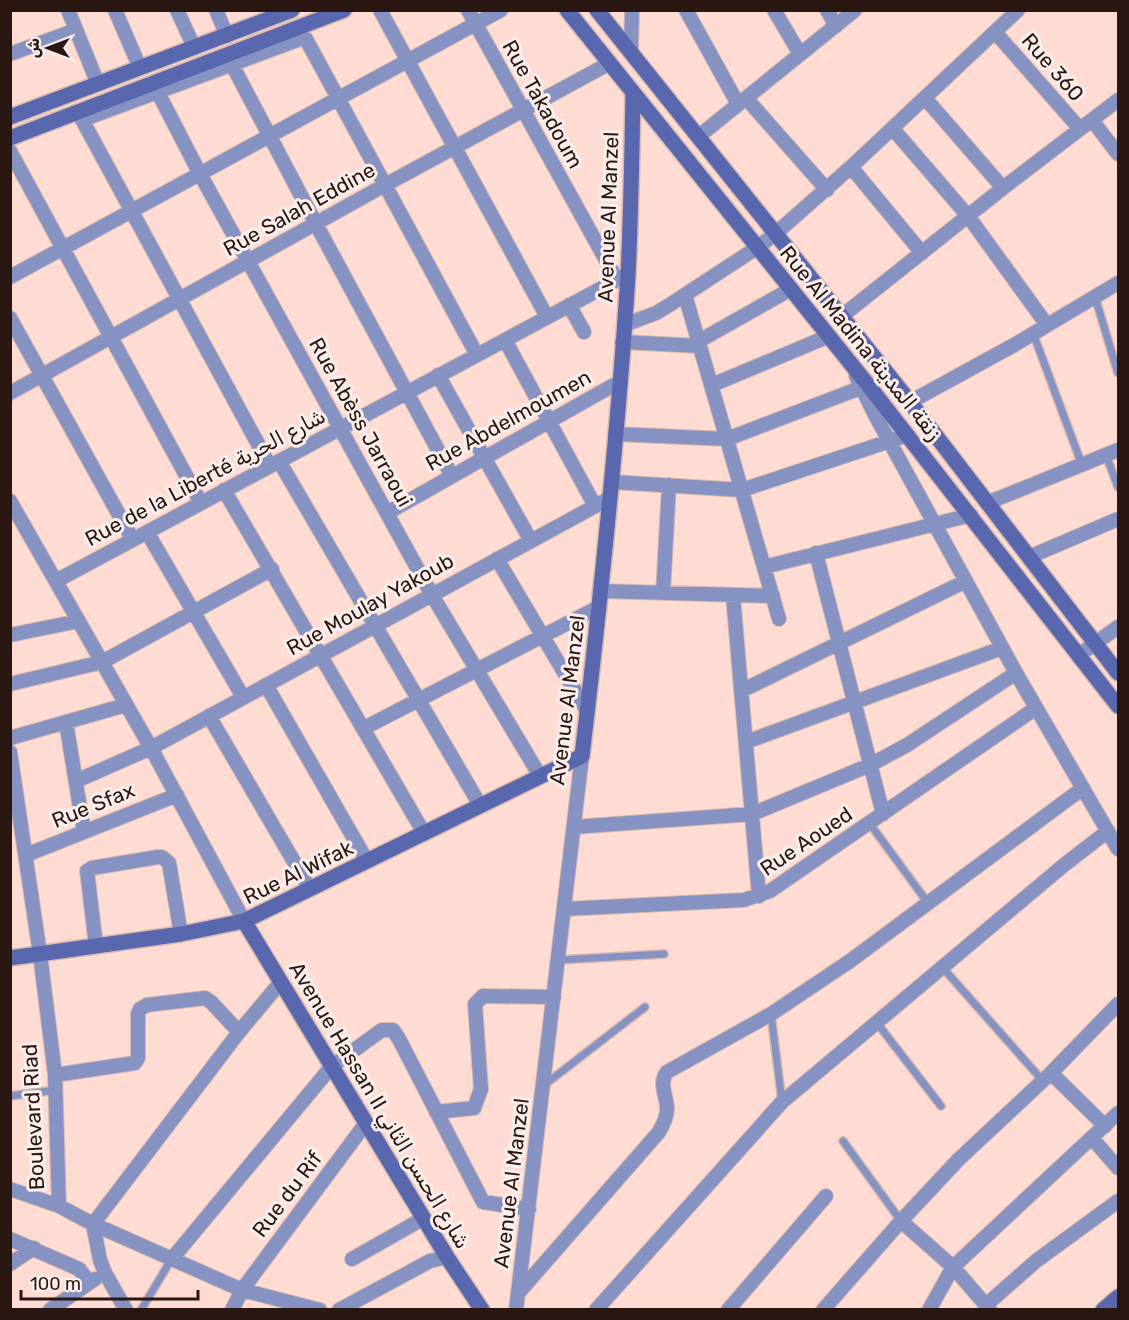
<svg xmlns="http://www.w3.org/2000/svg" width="1129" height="1320" font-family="Rubik,Cairo,sans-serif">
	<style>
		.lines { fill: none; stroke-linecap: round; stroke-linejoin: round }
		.lane-casing { stroke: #d8b9b1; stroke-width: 10 }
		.street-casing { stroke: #d8b9b1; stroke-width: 16 }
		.secondary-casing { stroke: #d8b9b1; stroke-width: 18 }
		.lane { stroke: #8592c2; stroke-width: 7 }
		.street { stroke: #8592c2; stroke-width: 14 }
		.secondary { stroke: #5968ae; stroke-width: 15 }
		.labels { text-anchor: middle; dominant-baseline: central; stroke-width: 6; stroke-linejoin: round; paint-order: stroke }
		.street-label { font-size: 21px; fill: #2a1712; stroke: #fbefed }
	</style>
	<rect width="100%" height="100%" fill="#fedcd4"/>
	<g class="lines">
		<defs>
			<path id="lane" d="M1095,297L1118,373
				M1033,333L1082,465
				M1106,455L1118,487
				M870,824L928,903
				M558,960L664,954
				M943,968L1043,1081
				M771,1014L782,1102
				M877,1023L941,1106
				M543,1086L645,1007
				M10,1096L56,1090
				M843,1141L901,1221
				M141,1310L171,1260"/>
			<path id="street" d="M68,10L98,84
				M115,10L140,68
				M177,10L194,47
				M216,10L227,36
				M380,10L547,317
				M468,10L617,280
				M686,10L738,104
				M774,10L800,54
				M827,10L836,26
				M995,32L1080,129
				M631,51L632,10
				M10,54L76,30
				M228,57L316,224L452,476
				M153,83L200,174L432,595L540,776
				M746,98L827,190
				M925,98L1003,188
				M79,114L270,466
				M82,120L300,39H306L477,355
				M1092,120L1118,154
				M893,129L968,216L1047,325
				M699,136L855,10
				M10,151L201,503
				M851,167L922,253
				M10,277L501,10
				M685,295L779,619
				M569,305L584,332
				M842,316L1003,188L1118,100
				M10,318L133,540
				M624,325L656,313L671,304L758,247L775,234L851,167L1018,10
				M505,340L595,506
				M699,341L791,289
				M622,342L700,346
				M438,375L531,541
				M856,376L875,415L1016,673L1118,849
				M712,385L829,336
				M10,393L385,185L610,63
				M910,402L1014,345L1118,283
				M615,434L727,439L868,385
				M279,461L480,805
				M612,482L742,490L908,435
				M224,490L424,833
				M10,501L151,748L244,921
				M987,503L1118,450
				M387,513L619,382
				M147,532L243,697
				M816,553L883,814
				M1029,557L1118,519
				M497,559L587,711
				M764,567L971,515
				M56,581L628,274
				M601,591L773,596
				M663,593L669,485
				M733,596L759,896
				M10,635L79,621
				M1079,655L1118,627
				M10,684L102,662L272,569
				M266,685L367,861
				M741,691L966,581
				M209,716L310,889
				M66,722L84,832
				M364,728L599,607
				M10,738L126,705
				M746,742L1002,648
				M10,752L40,954L55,1075L59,1206
				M76,781L151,748L610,498
				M574,827L752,814L870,765L907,745L1016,673
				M26,855L177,795
				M564,909L744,900L770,891L1036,708
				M96,946L87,871L92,868L158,857H162L169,863L181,934
				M1051,1073L1105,1126
				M55,1075L135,1063L138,1058V1014L140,1009L147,1005L205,998L211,1002L239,1032
				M436,1112L474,1108L481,1089L475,1004L483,996L554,997
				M1092,1138L1118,1168
				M10,1189L59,1206L93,1224L242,1290L320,1310
				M901,1221L953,1267L990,1310
				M10,1239L79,1269L89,1282
				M352,1259L424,1218
				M171,1260L332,1066L382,1030H393L399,1039L483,1202L529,1209
				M10,1264L34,1248
				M520,1291L659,1132C663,1125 667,1117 667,1109C667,1095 658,1084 667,1072L771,1014L850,961L1083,788
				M986,1305L1036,1261L1118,1201
				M50,1310L95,1279
				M126,1310L105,1273L100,1260L93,1224L239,1032L280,983
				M232,1310L242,1290L366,1123
				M339,1310L430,1261L447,1257
				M516,1310L582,756
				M596,1310L782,1102L1064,865L1108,831
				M728,1310L826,1196
				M823,1310L901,1221L958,1160L1051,1073L1118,1004
				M929,1310L953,1267L1118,1113"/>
			<path id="secondary" d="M567,10L868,385L1118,706
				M597,10L910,402L1118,673
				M10,117L292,10
				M10,138L344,10
				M244,921L447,1257L482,1310
				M10,958L181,934L244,921L582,756C601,596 618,436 628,275C631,215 632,154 633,93
				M1103,1310L1118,1297"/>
		</defs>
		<use href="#lane" class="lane-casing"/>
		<use href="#street" class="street-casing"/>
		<use href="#secondary" class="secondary-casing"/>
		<use href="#lane" class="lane"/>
		<use href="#street" class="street"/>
		<use href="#secondary" class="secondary"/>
	</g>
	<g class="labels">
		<g class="street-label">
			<text transform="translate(1053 67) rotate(49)">Rue 360</text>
			<text transform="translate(543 104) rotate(61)">Rue Takadoum</text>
			<text transform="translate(299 209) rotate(-29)">Rue Salah Eddine</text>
			<text transform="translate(608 217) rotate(-88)">Avenue Al Manzel</text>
			<text transform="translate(861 343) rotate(51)">Rue Al Madina زنقة المدينة</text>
			<text transform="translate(508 420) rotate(-29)">Rue Abdelmoumen</text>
			<text transform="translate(361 422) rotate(61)">Rue Abèss Jarraoui</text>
			<text transform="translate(205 477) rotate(-28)">Rue de la Liberté شارع الحرية</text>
			<text transform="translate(370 604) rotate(-29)">Rue Moulay Yakoub</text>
			<text transform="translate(567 700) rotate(-83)">Avenue Al Manzel</text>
			<text transform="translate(93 805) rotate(-22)">Rue Sfax</text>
			<text transform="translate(806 841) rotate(-34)">Rue Aoued</text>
			<text transform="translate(298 872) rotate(-26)">Rue Al Wifak</text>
			<text transform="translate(380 1105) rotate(59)">Avenue Hassan II شارع الحسن الثاني</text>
			<text transform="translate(33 1117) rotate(-93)">Boulevard Riad</text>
			<text transform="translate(511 1183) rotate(-83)">Avenue Al Manzel</text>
			<text transform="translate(287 1194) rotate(-53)">Rue du Rif</text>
		</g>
	</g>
	<rect width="1129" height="1320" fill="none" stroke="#2a1712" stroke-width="24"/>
	<g transform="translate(48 48) rotate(270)" stroke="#fbefed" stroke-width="4.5" paint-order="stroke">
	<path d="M0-4.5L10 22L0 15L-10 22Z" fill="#2a1712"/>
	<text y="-9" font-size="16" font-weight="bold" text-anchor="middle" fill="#2a1712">ش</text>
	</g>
	<path d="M21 1290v9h177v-9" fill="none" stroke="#2a1712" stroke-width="3"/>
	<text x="30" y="1290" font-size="18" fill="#2a1712" stroke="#fbefed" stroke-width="4.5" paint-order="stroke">100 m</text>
</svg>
